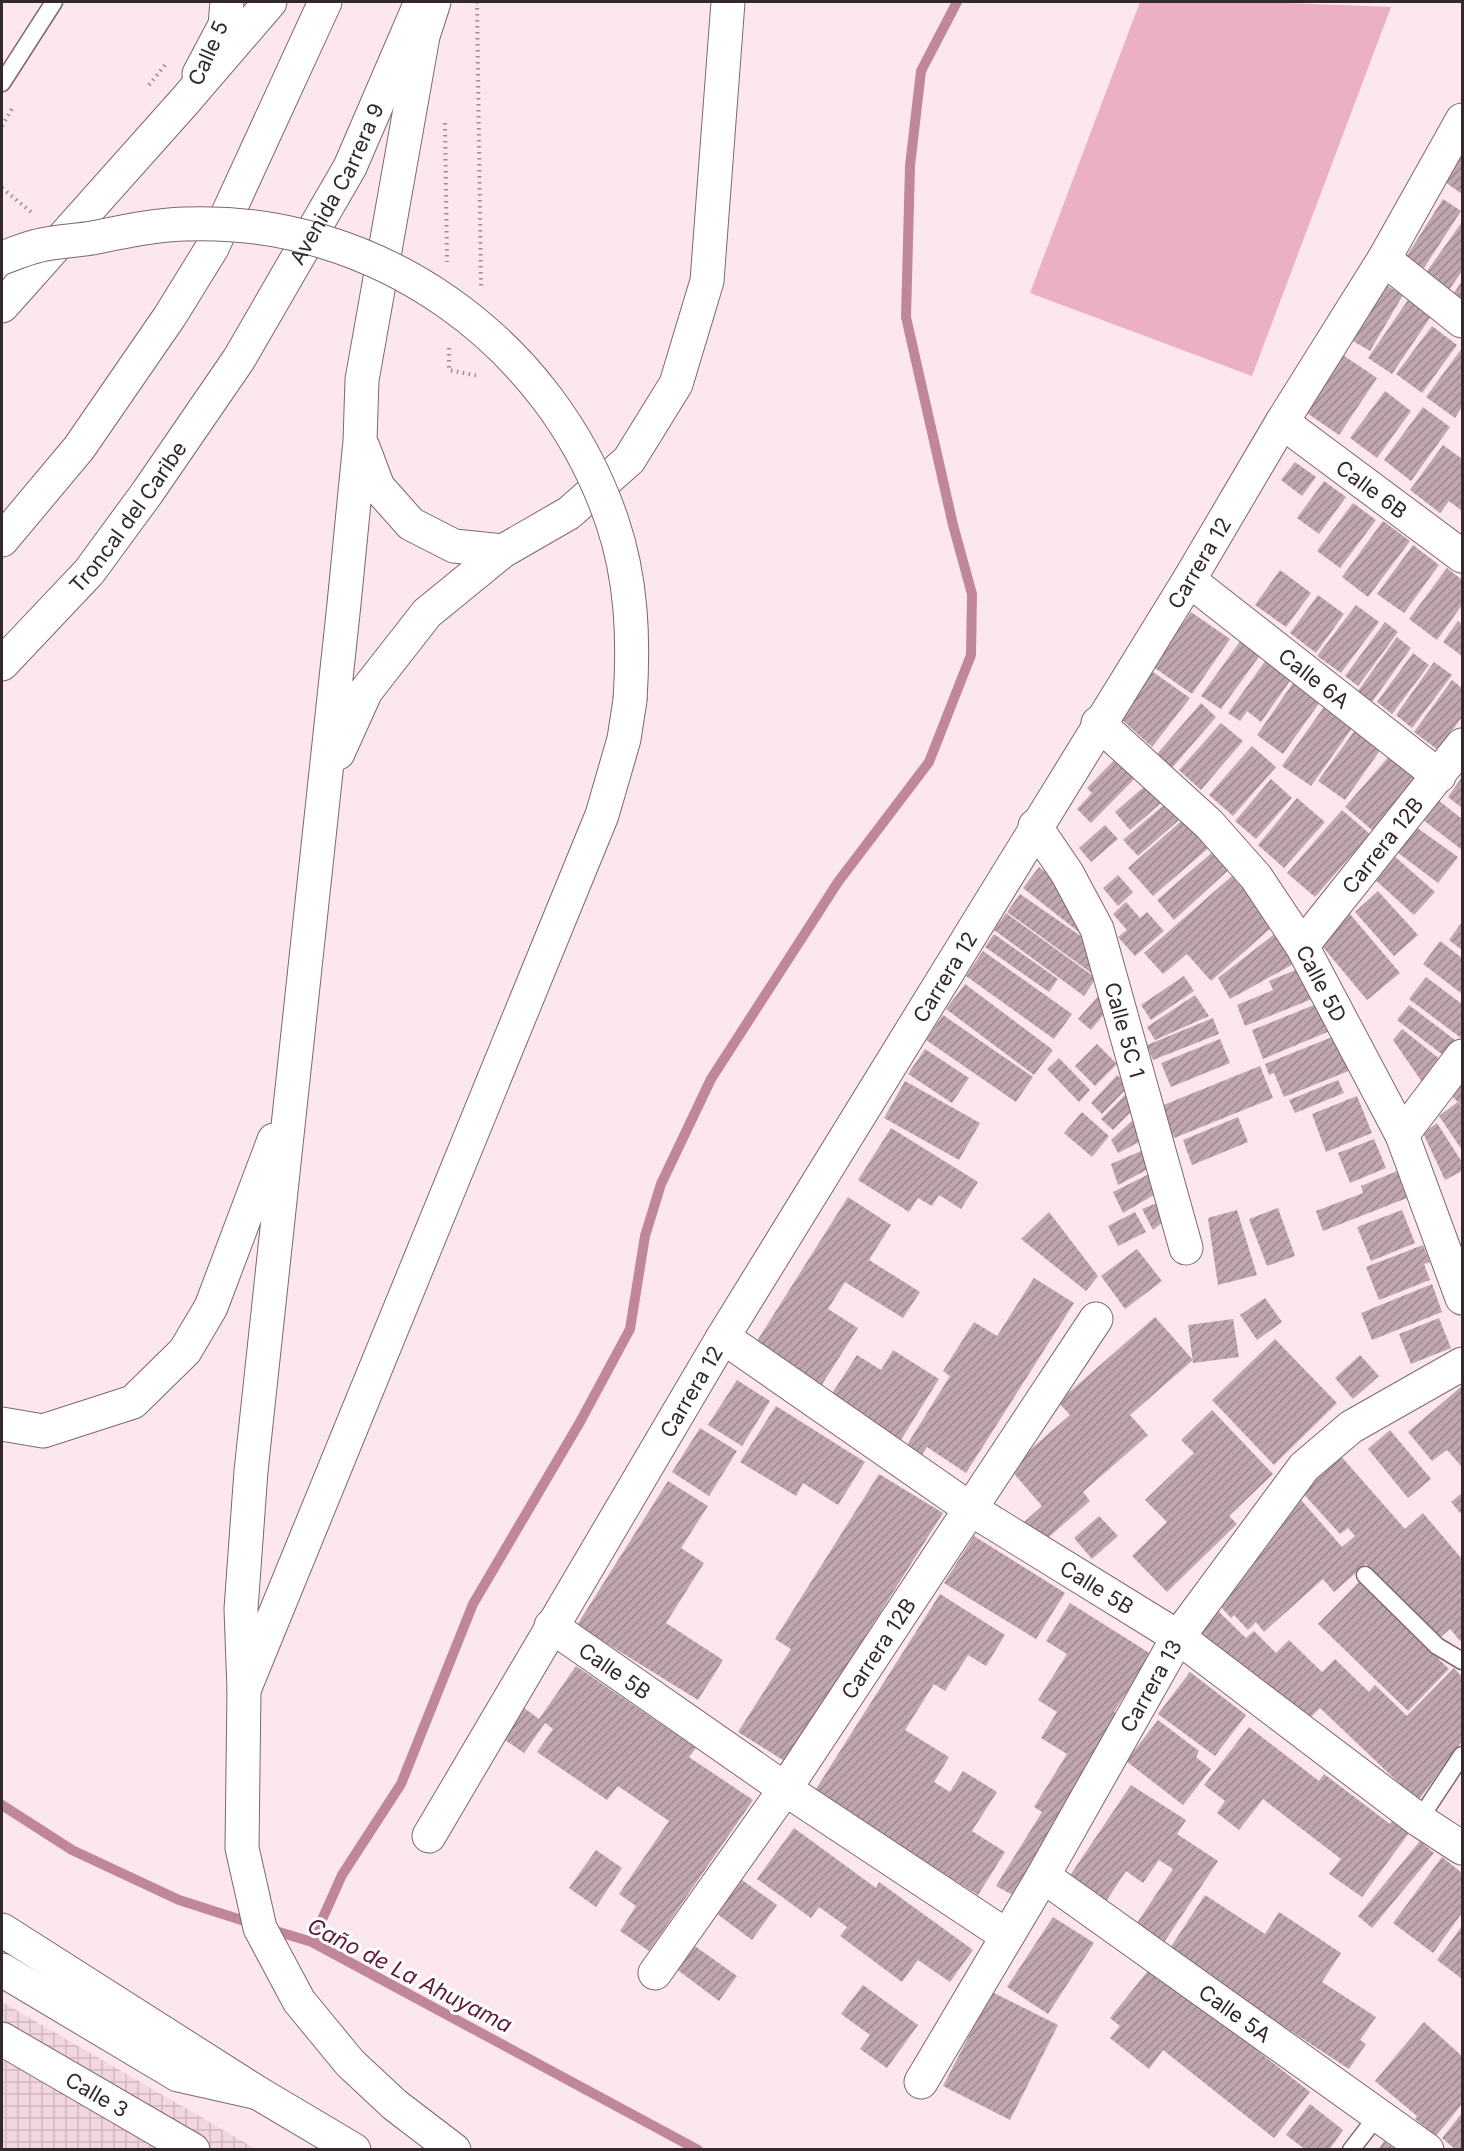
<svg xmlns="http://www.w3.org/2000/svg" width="1464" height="2151" font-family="Inter,sans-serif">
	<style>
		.industrial { fill: url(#industrial-grid) }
		.pitch { fill: #ebb0c3 }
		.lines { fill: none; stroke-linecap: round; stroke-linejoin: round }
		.stream { stroke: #bf8799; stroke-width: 10 }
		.building { fill: url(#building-hatch) }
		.lane-casing { stroke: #7e676e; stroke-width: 19 }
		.street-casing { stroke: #7e676e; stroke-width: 35 }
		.primary-casing { stroke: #7e676e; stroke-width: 35 }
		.highway-casing { stroke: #7e676e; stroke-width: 35 }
		.path { stroke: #9c8c91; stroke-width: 4; stroke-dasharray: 1.5 4.5; stroke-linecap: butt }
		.lane { stroke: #fff; stroke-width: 16 }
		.street { stroke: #fff; stroke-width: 33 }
		.primary { stroke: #fff; stroke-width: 33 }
		.highway { stroke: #fff; stroke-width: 33 }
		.highway-bridge-casing { stroke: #7e676e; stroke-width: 35; stroke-linecap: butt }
		.highway-bridge { stroke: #fff; stroke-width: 33 }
		.labels { text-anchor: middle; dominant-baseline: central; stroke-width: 6; stroke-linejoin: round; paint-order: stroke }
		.street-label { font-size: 21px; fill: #33292c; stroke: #fff }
		.water-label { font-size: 22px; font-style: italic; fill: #5f1b39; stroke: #fff }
	</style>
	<defs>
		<pattern id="industrial-grid" width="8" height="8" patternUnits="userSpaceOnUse" patternTransform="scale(1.5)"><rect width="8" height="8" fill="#f3d7e0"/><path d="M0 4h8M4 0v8" fill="none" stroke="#d1b9c0"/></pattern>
		<pattern id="building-hatch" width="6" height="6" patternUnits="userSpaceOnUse" patternTransform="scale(1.5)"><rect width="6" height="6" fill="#c0a7ae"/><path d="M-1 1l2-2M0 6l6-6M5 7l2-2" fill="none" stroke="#9d888e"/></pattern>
	</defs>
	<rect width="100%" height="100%" fill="#fde7ee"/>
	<path class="industrial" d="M2,2002L256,2149H2Z"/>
	<path class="pitch" d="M1140,2H1262L1391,7L1252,376L1030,293Z"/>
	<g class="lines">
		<path class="stream" d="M2,1805L72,1850L179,1900L254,1924
			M269,1929L312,1942L698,2150
			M312,1942L342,1875L401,1784L473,1604L580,1422L630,1329L645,1236L661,1184L711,1079L838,882L929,762L971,655L972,594L953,525L906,317L910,166L921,71L957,2"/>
	</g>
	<path class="building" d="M1462,156V194L1445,182Z
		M1443,199L1461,211L1424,268L1406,257Z
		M1462,222V271L1449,290L1425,274Z
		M1462,281V299L1454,293Z
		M1381,282L1403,295L1370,351L1348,338Z
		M1408,300L1432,315L1392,374L1368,358Z
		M1432,326L1457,345L1422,393L1396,374Z
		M1462,348V407L1455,418L1426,397Z
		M1340,353L1377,378L1339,435L1301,409Z
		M1385,391L1411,411L1377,458L1350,438Z
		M1423,407L1450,427L1411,481L1384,460Z
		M1443,445L1462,459V511L1449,501L1440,513L1410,490Z
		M1295,462L1316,477L1302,496L1281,480Z
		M1324,481L1346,497L1319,534L1297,518Z
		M1353,503L1376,520L1340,568L1317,551Z
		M1383,521L1410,541L1368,597L1342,577Z
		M1413,545L1439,565L1404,613L1377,594Z
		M1447,568L1462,580V605L1437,640L1409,619Z
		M1280,570L1311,593L1286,627L1255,605Z
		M1318,595L1344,614L1316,653L1290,633Z
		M1356,605L1379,622L1341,673L1317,656Z
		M1191,612L1230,639L1192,694L1152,666Z
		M1458,621L1462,624V656L1443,642Z
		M1385,622L1398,632L1358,686L1345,676Z
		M1397,637L1411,648L1372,702L1358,691Z
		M1241,640L1261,654L1221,709L1201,696Z
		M1413,653L1429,665L1392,714L1377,702Z
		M1266,660L1292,678L1261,722L1247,711L1240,721L1228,713Z
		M1434,662L1452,675L1412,728L1396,715Z
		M1153,672L1190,698L1152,747L1120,718Z
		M1452,680L1462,688V717L1438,750L1414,732Z
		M1293,683L1320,702L1283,754L1257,735Z
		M1201,703L1216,717L1172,768L1157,754Z
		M1326,704L1355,724L1311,786L1282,766Z
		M1221,723L1243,741L1201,790L1179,770Z
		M1355,730L1381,749L1345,800L1318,781Z
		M1252,746L1276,767L1233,816L1209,795Z
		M1120,754L1140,773L1091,823L1077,809L1092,793L1087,788Z
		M1391,754L1418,777L1372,830L1345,807Z
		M1462,777V808L1448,797Z
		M1271,779L1292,798L1256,839L1235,821Z
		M1152,780L1167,798L1130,830L1115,812Z
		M1173,797L1187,813L1138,856L1123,840Z
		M1297,798L1325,822L1284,868L1258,845Z
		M1437,799L1462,819V850L1422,819Z
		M1342,810L1370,834L1315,897L1287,873Z
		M1187,816L1212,845L1153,896L1128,868Z
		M1105,825L1118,839L1091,862L1079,848Z
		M1416,827L1458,857L1438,883L1397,852Z
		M1216,849L1232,867L1174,920L1157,900Z
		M1392,854L1435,892L1414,915L1372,877Z
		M1039,867L1049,875L1076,917L1080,933L1023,888Z
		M1118,875L1133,892L1118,906L1103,888Z
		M1232,876L1251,898L1280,920L1211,981L1187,954L1163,974L1144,953Z
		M1378,891L1418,935L1394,956L1355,912Z
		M1020,894L1091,943L1097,977L1007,912Z
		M1126,902L1140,918L1147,912L1164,931L1135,956L1118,937L1127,930L1113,914Z
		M1006,913L1096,978L1084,996L994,930Z
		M1350,914L1400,973L1367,1000L1318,941Z
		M1462,922V950L1449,940Z
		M1277,932L1297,962L1230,999L1218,978Z
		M994,934L1058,979L1049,992L985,947Z
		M1440,941L1462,958V994L1423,964Z
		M983,951L1072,1014L1054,1039L966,976Z
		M1305,966L1317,997L1245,1026L1237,1005L1273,990L1269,981Z
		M1184,976L1194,991L1151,1020L1141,1005Z
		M1426,977L1462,1004L1461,1038L1409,999Z
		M965,984L1053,1050L1034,1075L946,1009Z
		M1101,993L1113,1003L1091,1030L1078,1019Z
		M1195,995L1209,1016L1155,1040L1147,1027Z
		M1319,1003L1330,1031L1263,1059L1252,1030Z
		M1409,1005L1459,1043L1447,1058L1397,1020Z
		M943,1015L1033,1077L1016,1102L926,1040Z
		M1213,1018L1219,1034L1153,1060L1147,1045Z
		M1402,1029L1441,1060L1422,1082L1393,1040Z
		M1337,1035L1351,1070L1284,1097L1274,1073L1269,1075L1265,1064Z
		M1220,1039L1230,1063L1171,1087L1161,1063Z
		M1097,1044L1117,1064L1095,1086L1075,1066Z
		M925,1049L969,1078L952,1103L908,1074Z
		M1059,1058L1090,1090L1079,1102L1047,1069Z
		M1260,1066L1273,1098L1174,1138L1161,1106Z
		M1117,1075L1129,1086L1102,1114L1091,1103Z
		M1462,1077V1106L1458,1102L1462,1108V1150L1439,1116L1458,1102L1444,1089Z
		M1338,1080L1344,1093L1295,1113L1289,1100Z
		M905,1081L980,1123L959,1160L884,1118Z
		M1128,1092L1140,1103L1113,1130L1101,1119Z
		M1357,1096L1372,1133L1326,1152L1312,1114Z
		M1082,1112L1109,1136L1092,1157L1064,1133Z
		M1238,1117L1248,1142L1192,1165L1183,1140Z
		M1135,1118L1145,1139L1118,1153L1111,1140Z
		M1437,1123L1462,1162V1171L1445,1180L1423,1133Z
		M891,1128L978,1182L961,1209L939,1195L932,1206L918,1198L909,1212L858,1180Z
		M1374,1139L1386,1168L1350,1183L1338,1153Z
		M1148,1148L1154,1166L1118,1185L1111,1164Z
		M1159,1169V1192L1123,1213L1113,1192Z
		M1397,1171L1407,1198L1323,1231L1316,1211L1363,1193L1361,1186Z
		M848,1197L891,1225L869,1260L920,1292L903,1318L845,1282L828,1309L858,1328L821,1386L755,1344Z
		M1162,1201L1165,1220L1153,1230L1142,1209Z
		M1278,1208L1295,1256L1267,1266L1249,1219Z
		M1237,1210L1257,1275L1218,1285L1208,1218Z
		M1402,1210L1415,1243L1371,1261L1357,1227Z
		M1049,1212L1098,1276L1086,1291L1021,1239Z
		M1135,1212L1146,1232L1118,1246L1108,1226Z
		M1423,1245L1430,1262L1424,1264L1430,1280L1379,1300L1366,1267Z
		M1137,1249L1162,1281L1125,1309L1101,1276Z
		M1034,1278L1074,1303L966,1473L927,1447L920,1458L905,1448L950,1376L943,1371L974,1322L997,1336Z
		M1432,1284L1442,1312L1372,1340L1361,1313Z
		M1265,1298L1282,1322L1257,1340L1240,1315Z
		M1155,1317L1193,1360L1130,1415L1148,1435L1083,1492L1090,1501L1042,1543L1024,1522L1042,1506L1009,1468L1070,1415L1058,1402Z
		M1439,1318L1451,1348L1411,1364L1399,1334Z
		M1233,1319L1239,1357L1193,1363L1188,1325Z
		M1275,1339L1337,1403L1274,1465L1212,1400Z
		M893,1350L939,1379L899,1443L829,1398L857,1355L881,1370Z
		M1360,1355L1379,1376L1353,1399L1335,1378Z
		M737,1380L770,1401L742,1446L708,1425Z
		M1462,1386V1467L1447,1450L1432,1461L1408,1432Z
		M776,1406L865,1462L838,1505L803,1483L796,1496L740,1462Z
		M1212,1410L1273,1474L1229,1516L1237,1524L1167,1592L1132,1556L1167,1522L1145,1500L1194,1453L1181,1440Z
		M700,1428L737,1451L709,1496L672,1472Z
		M1390,1430L1431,1479L1408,1498L1368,1449Z
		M1339,1454L1405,1529L1423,1513L1462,1559V1643L1450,1629L1435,1642L1366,1564L1334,1592L1323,1579L1264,1632L1256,1622L1248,1630L1234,1615L1231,1618L1214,1599L1228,1573L1279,1529L1269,1518L1296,1494L1342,1547L1355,1536L1348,1528L1340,1534L1299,1489Z
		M879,1474L943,1513L786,1762L738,1732L791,1649L775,1639Z
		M668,1481L708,1506L681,1548L704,1563L666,1623L723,1660L698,1700L577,1625Z
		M1462,1493V1515L1451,1502Z
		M1099,1516L1118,1536L1092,1559L1074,1538Z
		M974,1536L1065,1593L1036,1639L944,1583Z
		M1359,1582L1449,1669L1408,1711L1318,1624Z
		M940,1594L1005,1635L986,1666L968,1655L945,1691L934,1684L905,1730L949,1757L934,1782L950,1792L963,1771L997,1792L972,1831L1005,1852L978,1895L814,1792Z
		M1070,1603L1151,1654L1114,1712L1123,1719L1022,1900L996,1886L1042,1812L1034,1807L1067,1754L1041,1738L1057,1712L1038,1700L1067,1654L1046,1641Z
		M1214,1607L1246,1638L1254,1631L1276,1653L1289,1640L1322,1672L1335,1659L1369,1692L1375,1685L1407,1716L1454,1668L1462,1677V1741L1418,1801L1320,1708L1300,1728L1187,1634Z
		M576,1666L696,1748L689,1757L753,1800L649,1951L620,1931L636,1906L619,1894L669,1821L618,1786L607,1800L537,1752L553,1729L545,1723L524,1753L499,1736L520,1705L539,1719Z
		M1190,1672L1246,1715L1215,1756L1158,1714Z
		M1158,1720L1199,1751L1196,1757L1211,1769L1183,1805L1126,1761Z
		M1249,1727L1319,1781L1324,1774L1390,1824L1393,1820L1409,1833L1362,1897L1329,1874L1341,1859L1263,1799L1239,1830L1217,1813L1225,1801L1204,1785Z
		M1131,1785L1186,1820L1177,1834L1218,1861L1163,1944L1135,1926L1173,1869L1159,1860L1143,1883L1126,1871L1103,1906L1067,1880Z
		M794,1828L876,1888L879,1882L973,1950L950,1982L918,1960L902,1982L840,1936L847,1927L819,1907L811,1918L757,1879Z
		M1420,1841L1434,1853L1372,1928L1358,1916Z
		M596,1850L622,1868L596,1907L569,1888Z
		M1442,1857L1462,1873V1913L1433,1953L1393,1923Z
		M742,1880L777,1905L752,1940L717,1914Z
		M1205,1895L1265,1934L1279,1912L1341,1953L1322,1982L1376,2017L1360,2040L1366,2044L1349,2069L1168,1951Z
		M1053,1917L1094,1943L1048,2014L1007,1987Z
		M1462,1926V1979L1437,1960Z
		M692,1944L737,1976L719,2001L675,1968Z
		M1151,1967L1310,2092L1274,2138L1163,2050L1149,2069L1110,2038L1120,2026L1110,2018Z
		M863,1985L918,2025L887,2068L860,2049L870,2035L841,2014Z
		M992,1992L1058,2025L1010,2120L943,2086Z
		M1424,2022L1462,2056V2104L1436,2136L1415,2119L1417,2116L1375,2081Z
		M1310,2104L1343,2130L1329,2150H1306L1286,2135Z
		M1462,2113V2150H1456L1442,2138Z
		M1384,2141L1396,2150H1378Z"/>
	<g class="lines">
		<defs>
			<path id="lane" d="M2,83L54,2
				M1365,1575L1437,1646L1462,1661
				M1419,1820L1462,1755
				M1351,2150L1378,2115"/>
			<g id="street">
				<path d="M199,74L225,25L227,2"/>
				<path d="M1384,259L1462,321"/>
				<path id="s1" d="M1282,422L1462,556"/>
				<path id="s2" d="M1189,580L1439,776"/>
				<path id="s3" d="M1098,723L1209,824L1256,877L1302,946L1402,1135L1462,1298"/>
				<path id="s4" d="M1035,826L1067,873L1097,929L1186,1248"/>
				<path id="s5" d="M1302,946L1462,745"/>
				<path d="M1402,1135L1462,1056"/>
				<path id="s6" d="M723,1337L969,1508L1178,1637L1419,1820L1462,1848"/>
				<path id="s7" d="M551,1626L785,1789L1007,1936"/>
				<path id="s8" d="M429,1836L723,1337L1189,580L1282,422L1384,259L1462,120"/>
				<path id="s9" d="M1043,1876L1427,2150"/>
				<path id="s10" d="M655,1973L785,1789L1096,1319"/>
				<path id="s11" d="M2,2039L193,2150"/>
				<path id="s12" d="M921,2082L1043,1876L1178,1637L1304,1467L1351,1427L1462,1364"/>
			</g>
			<path id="primary" d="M434,2L423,36L362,380L360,441L344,604L251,1471L241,1609L244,1690L242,1848L260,1928L299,2001L350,2063L395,2105L454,2150
				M2,306L184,102L270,2
				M363,447L378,487L411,524L454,546L503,551
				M338,753L366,691L427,613L503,551L569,513L629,460L676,384L707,281L728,2
				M2,1424L43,1431L133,1402L185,1351L211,1307L274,1140
				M2,1930L258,2093L354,2150"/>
			<g id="highway">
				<path d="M2,540L79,448L170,316L212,248L325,2"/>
				<path id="s13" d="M2,664L89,572L147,493L239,359L350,167L421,2"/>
				<path d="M244,1690L602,815L624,739L630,700"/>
				<path d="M2,1970L178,2075L258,2093"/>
			</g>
		</defs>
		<use href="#lane" class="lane-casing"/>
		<use href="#street" class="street-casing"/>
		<use href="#primary" class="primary-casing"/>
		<use href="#highway" class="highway-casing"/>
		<path class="path" d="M477,2L481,286
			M149,85L165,65
			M445,123L447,262
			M2,126L13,107
			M2,188L31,212
			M449,348V370L479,376"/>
		<use href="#lane" class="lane"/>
		<use href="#street" class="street"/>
		<use href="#primary" class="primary"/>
		<use href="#highway" class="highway"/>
		<defs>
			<path id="highway-bridge" d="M2,258C13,254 25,249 37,246C55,241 74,241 92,238C122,232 153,225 184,224C376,216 551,341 612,521C632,579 634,640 630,700"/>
		</defs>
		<use href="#highway-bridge" class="highway-bridge-casing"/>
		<use href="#highway-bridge" class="highway-bridge"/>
	</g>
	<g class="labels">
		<g class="street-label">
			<text transform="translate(208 53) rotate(-66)">Calle 5</text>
			<text stroke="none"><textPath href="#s13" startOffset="588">Avenida Carrera 9</textPath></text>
			<text stroke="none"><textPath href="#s1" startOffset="112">Calle 6B</textPath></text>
			<text stroke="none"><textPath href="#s13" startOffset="194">Troncal del Caribe</textPath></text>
			<text stroke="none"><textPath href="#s8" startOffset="1488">Carrera 12</textPath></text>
			<text stroke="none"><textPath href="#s2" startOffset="159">Calle 6A</textPath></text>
			<text stroke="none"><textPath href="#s5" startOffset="129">Carrera 12B</textPath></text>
			<text stroke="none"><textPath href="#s8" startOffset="1002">Carrera 12</textPath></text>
			<text stroke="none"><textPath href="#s3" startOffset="346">Calle 5D</textPath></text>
			<text stroke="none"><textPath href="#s4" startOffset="225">Calle 5C 1</textPath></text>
			<text stroke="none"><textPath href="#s8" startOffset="516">Carrera 12</textPath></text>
			<text stroke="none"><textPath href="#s6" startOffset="450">Calle 5B</textPath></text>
			<text stroke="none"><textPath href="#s10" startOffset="394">Carrera 12B</textPath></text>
			<text stroke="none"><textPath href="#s7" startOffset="78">Calle 5B</textPath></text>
			<text stroke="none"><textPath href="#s12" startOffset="458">Carrera 13</textPath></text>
			<text stroke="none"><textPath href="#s9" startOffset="236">Calle 5A</textPath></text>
			<text stroke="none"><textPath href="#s11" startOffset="110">Calle 3</textPath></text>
		</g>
		<g class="water-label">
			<text transform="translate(410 1975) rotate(27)">Caño de La Ahuyama</text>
		</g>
	</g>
	<rect width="1464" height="2151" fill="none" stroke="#33292c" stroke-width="6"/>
</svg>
